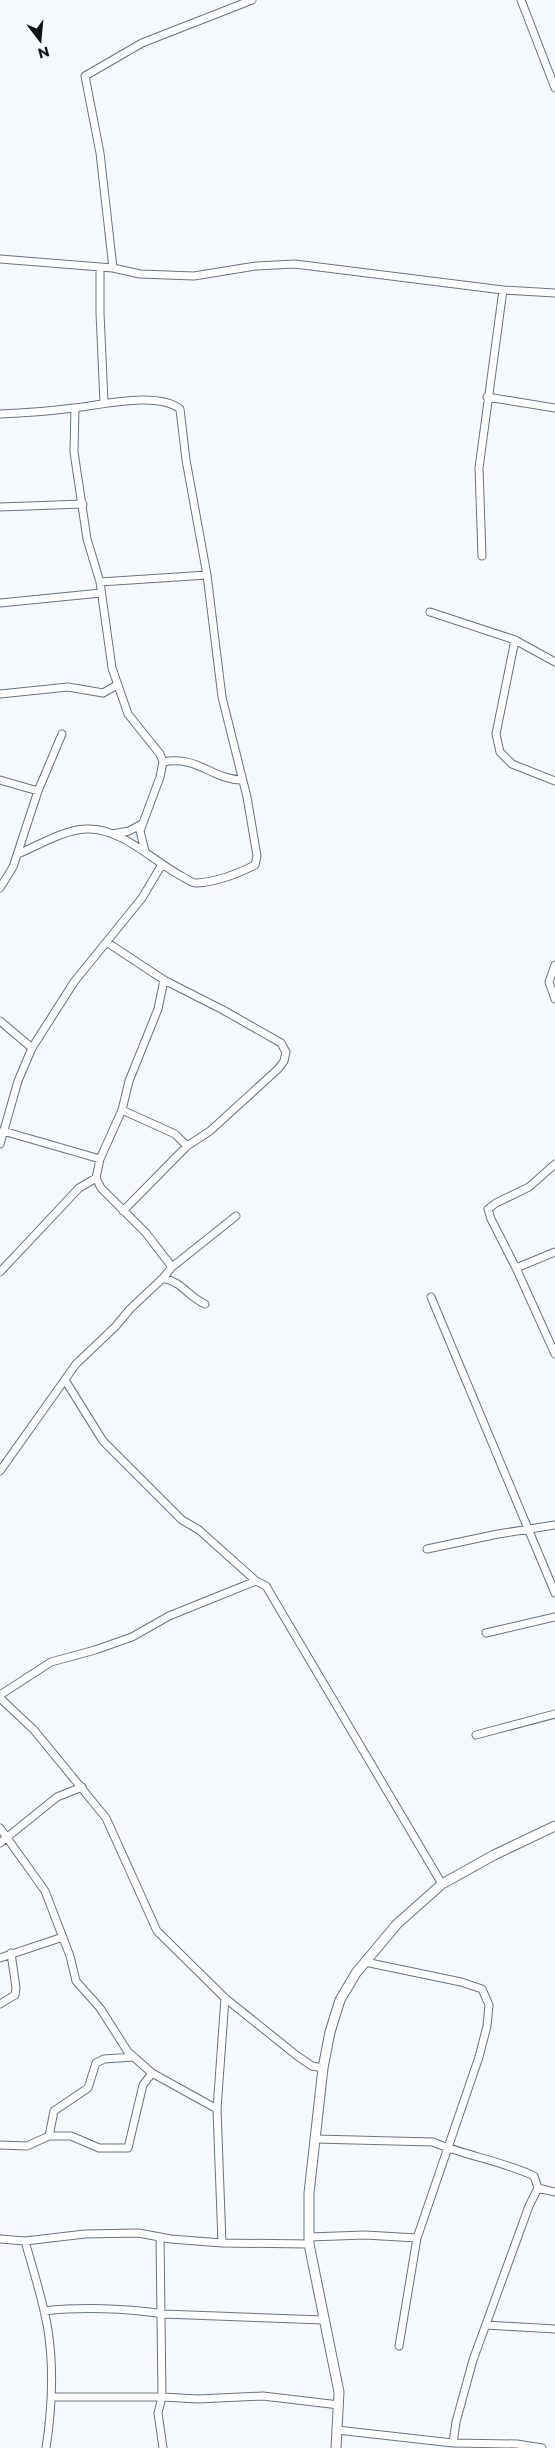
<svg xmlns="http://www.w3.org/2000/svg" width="555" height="2448" font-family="Montserrat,sans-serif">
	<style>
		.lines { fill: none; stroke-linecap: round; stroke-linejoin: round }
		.minor-casing { stroke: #657484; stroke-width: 9 }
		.tertiary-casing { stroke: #657484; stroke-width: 11 }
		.minor { stroke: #fff; stroke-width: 7 }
		.tertiary { stroke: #fff; stroke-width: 9 }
	</style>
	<rect width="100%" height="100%" fill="#f5f9fd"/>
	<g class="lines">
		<defs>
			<path id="minor" d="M521,0L555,88
				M0,259L113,268L140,274L194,276L256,266L295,264L503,290L555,293
				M100,268V313L104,402
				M113,268L100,153L85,76L142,43L252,0
				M487,397L555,408
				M75,408L74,452L87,539L100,582L112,668L128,714L160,754L163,762L160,777L140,831L145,851
				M0,414C25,413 50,411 74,408C101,405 158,391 180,409L186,460L207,575L222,697L247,797L257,856L255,865C237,874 217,882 197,883C193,884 187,879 183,877C154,862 121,827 86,829C63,830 39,845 18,854
				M0,507L83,504
				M482,556L479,468L503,290
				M100,582L207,575
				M0,603L101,593
				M430,612L515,640L555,662
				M515,640L496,734L500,752L512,764L555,781
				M0,694L68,687L103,693L117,685
				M163,762C198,755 210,779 242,780
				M0,780L38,791
				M112,834L129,831L142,824
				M0,888L13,867L38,791L62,734
				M108,943L164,980L223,1010L281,1043L286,1052L284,1061L278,1069L210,1131L187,1146L123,1211
				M555,965L549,982L555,999
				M0,1021L32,1048
				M122,1110L175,1134L187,1146
				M3,1131L100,1159
				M0,1144L18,1081L32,1048L74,982L142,898L161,866
				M555,1164L529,1187L496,1203L488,1209L491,1219L516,1268L555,1354
				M96,1178L101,1188L146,1233L172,1267
				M516,1268L555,1252
				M0,1272L79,1188L96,1178L100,1159L122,1110L129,1081L158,1009L164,980
				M163,1278C184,1283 187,1296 205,1304
				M431,1297L555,1593
				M65,1380L103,1441L182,1520L199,1530L256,1581L266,1586L442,1884
				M0,1471L76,1364L115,1327L130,1309L163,1278L172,1267L236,1216
				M427,1549L498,1534L555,1525
				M486,1633L555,1617
				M0,1695L51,1662L95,1650L132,1637L169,1616L256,1581
				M0,1698L34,1730L106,1818L157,1931L225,1998L296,2055L312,2066L323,2068
				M476,1735L555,1714
				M0,1828L45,1891L70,1956L76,1981L100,2008L128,2052L152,2073L217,2109
				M0,1843L57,1797L82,1787
				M0,1958L63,1937
				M365,1962L461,1982L482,1989L489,2005L487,2026L479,2057L417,2238L399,2346
				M0,2004L15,1995L16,1988L11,1953
				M49,2136L54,2111L88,2088L96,2063L104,2059L134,2057
				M315,2139L433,2142C466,2156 502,2161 534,2176L538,2188L555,2192
				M0,2145L27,2146L49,2136H71L99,2148H128L143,2085L152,2073
				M160,2237L162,2397L158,2413L163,2448
				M309,2237L365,2235L417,2238
				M0,2239L25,2241L85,2234L138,2233L171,2239L222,2243L309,2244
				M25,2241C33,2270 43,2300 48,2330C54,2369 52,2409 46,2448
				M222,2243L217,2109L225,1998
				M44,2311C80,2307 127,2308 163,2314L324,2320
				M486,2325L555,2329
				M52,2397H162L198,2399L263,2396L339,2405
				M337,2430L453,2443L517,2444L542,2448
				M453,2443L456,2422L473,2360L529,2206L538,2188"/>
			<path id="tertiary" d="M336,2448L339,2392L309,2244V2193L323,2068L330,2032L340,2000L356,1973L397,1924L442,1884L494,1855L555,1826"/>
		</defs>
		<use href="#minor" class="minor-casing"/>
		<use href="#tertiary" class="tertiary-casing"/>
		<use href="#minor" class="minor"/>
		<use href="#tertiary" class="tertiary"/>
	</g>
	<g transform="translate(40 40) rotate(164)" stroke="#f5f9fd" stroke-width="4" paint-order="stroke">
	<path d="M0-4L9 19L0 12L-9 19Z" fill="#0d1218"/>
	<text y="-8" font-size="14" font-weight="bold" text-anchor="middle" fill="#0d1218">N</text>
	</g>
</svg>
